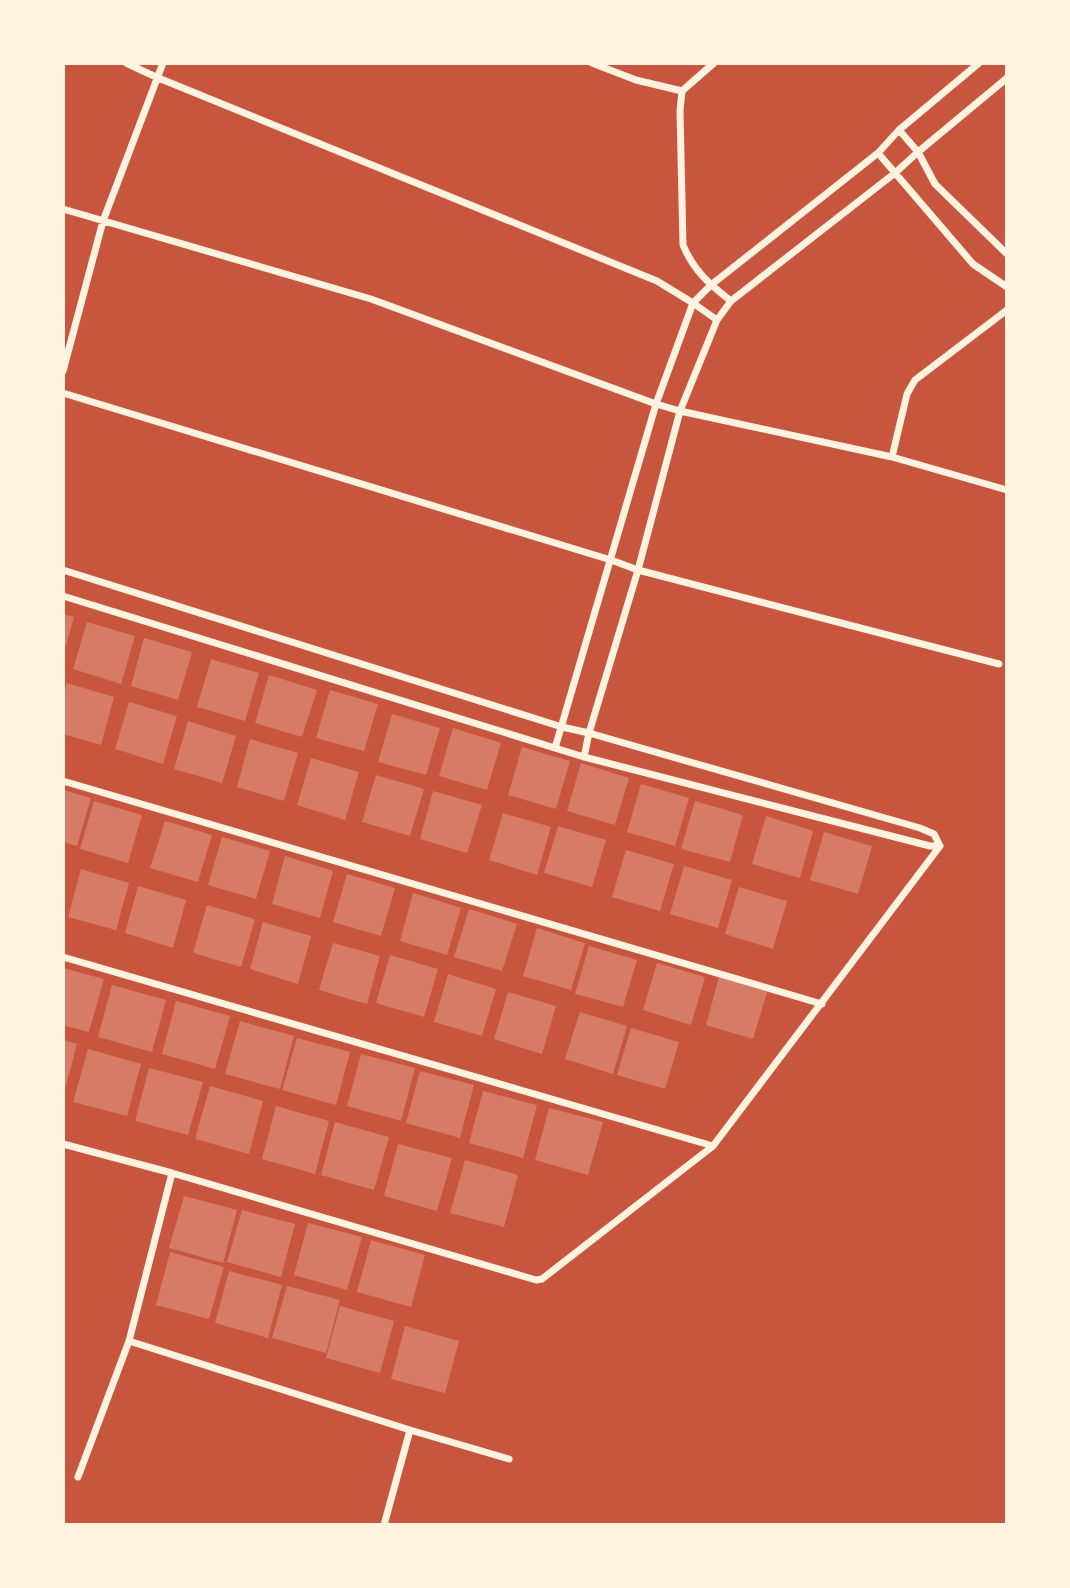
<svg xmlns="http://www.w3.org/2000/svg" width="1070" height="1588" font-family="'Crimson Pro',serif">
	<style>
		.building { fill: #d67c66 }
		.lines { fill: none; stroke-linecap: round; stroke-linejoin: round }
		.minor { stroke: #fff3e0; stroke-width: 7 }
	</style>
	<rect width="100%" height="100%" fill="#c8553d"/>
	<path class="building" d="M63,614L74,617L64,652H63Z
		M87,622L135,636L121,684L73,669Z
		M144,638L192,652L178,700L131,686Z
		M211,659L259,673L245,721L197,707Z
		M269,675L317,690L302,737L255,723Z
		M67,683L114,697L101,745L63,734V696Z
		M330,690L378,704L364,751L316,738Z
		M129,702L177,716L163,764L115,749Z
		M392,714L440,728L426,775L378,762Z
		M188,721L236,736L222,783L174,769Z
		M453,728L501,743L487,790L439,776Z
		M250,739L298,753L284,801L237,787Z
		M522,747L570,761L556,809L508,795Z
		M311,758L359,772L345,820L297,805Z
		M581,763L629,778L615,825L567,811Z
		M376,775L424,789L410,836L362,822Z
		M641,784L689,798L675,846L627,832Z
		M63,790L91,798L77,846L63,842Z
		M433,791L482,805L467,853L420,839Z
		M94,801L142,815L128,863L80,849Z
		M695,801L743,815L730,862L681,849Z
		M503,813L551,827L537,875L489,860Z
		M766,816L813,831L800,878L752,864Z
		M165,821L212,835L198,882L150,868Z
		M558,826L606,840L592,887L544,873Z
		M824,832L872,846L858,894L810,880Z
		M222,837L270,851L256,899L208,885Z
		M626,850L674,864L660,911L612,897Z
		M285,856L333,871L320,918L272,904Z
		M684,866L732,880L718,928L670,914Z
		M81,869L129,883L116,930L68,917Z
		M347,874L395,888L381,936L333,922Z
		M138,886L186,900L173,948L125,933Z
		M739,887L787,901L773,949L725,934Z
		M413,893L461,908L447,955L400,941Z
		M207,905L255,919L241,967L193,953Z
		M469,909L517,924L502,971L454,957Z
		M263,922L311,936L298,984L250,969Z
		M537,928L585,943L571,990L523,976Z
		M333,943L380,956L367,1004L319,990Z
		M589,946L637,960L623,1007L575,994Z
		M390,955L438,969L424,1017L376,1003Z
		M657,963L705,977L691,1025L643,1010Z
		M63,968L104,979L89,1032L63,1025Z
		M448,974L496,989L482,1036L434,1022Z
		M719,977L767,992L753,1039L706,1025Z
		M112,985L166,1000L152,1052L98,1037Z
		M508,992L556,1006L542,1054L494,1039Z
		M176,1001L230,1016L215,1069L162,1054Z
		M580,1012L627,1026L613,1074L565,1059Z
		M240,1021L294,1036L280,1089L225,1074Z
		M631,1028L679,1042L665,1089L617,1075Z
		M297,1038L350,1052L336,1105L282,1090Z
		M63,1040L77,1044L64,1093H63Z
		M88,1049L141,1064L127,1116L73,1102Z
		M361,1054L415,1068L401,1121L347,1106Z
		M149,1068L203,1082L188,1135L135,1121Z
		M420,1071L474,1085L460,1138L406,1123Z
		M210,1086L263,1101L249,1154L195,1139Z
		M483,1091L537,1105L523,1158L469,1143Z
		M276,1106L329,1121L315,1174L262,1159Z
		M549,1108L603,1122L588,1175L535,1160Z
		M335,1122L389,1137L374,1190L321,1175Z
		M398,1144L452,1158L437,1211L384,1196Z
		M465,1160L518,1175L504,1227L450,1213Z
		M184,1196L237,1210L223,1263L169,1248Z
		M242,1210L295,1224L281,1277L227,1262Z
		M308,1223L362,1237L347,1290L294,1275Z
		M371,1240L425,1255L411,1307L357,1292Z
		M170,1252L224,1267L209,1319L156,1305Z
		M229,1271L282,1285L268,1338L215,1323Z
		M287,1286L340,1300L326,1353L272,1338Z
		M340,1306L394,1321L380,1373L326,1358Z
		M405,1326L459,1341L445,1393L391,1379Z"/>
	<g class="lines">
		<path class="minor" d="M126,63L156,77L657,281L693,303L717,320
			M592,63L636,80L682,91
			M714,63L682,91L680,111L683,245C694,271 709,284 731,301
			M899,130L918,152L935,184L1007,254
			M878,153L973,264L1007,287
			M63,209L371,299L656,404L680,411L892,457L1007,490
			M63,371L103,221L163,63
			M63,393L611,560L638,570L999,664
			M892,457L907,394L915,380L1007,310
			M63,570L562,727L589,733L920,828L934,834L940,846H930L584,757L63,596
			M555,748L656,404L693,303L711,285L878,153L899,130L979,63
			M584,757L589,733L638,570L680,411L717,320L731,301L895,173L918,152L1007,78
			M63,781L822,1004
			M63,957L713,1146
			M63,1144L172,1173L536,1280L542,1279L713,1146L940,846
			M129,1341L410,1430L509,1459
			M78,1477L129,1341L172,1173
			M384,1525L410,1430"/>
	</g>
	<rect width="1070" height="1588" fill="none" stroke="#fff3e0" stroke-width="130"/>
</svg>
